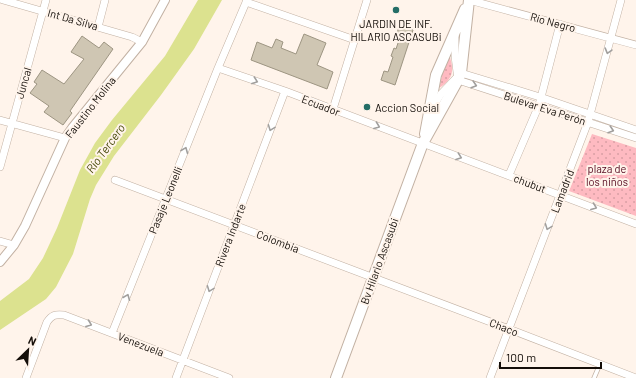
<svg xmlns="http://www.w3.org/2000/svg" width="636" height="378" font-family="Barlow,sans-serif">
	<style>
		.park { fill: url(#park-dots) }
		.water { fill: #dce28f }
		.building { fill: #cfc6b3; stroke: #9d9582 }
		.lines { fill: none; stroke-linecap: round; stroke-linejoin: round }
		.service-casing { stroke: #c2b1a3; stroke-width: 5 }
		.minor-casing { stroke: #c2b1a3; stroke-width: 8 }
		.tertiary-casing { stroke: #c2b1a3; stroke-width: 10 }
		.secondary-casing { stroke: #c2b1a3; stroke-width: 12 }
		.service { stroke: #fff; stroke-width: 3.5 }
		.minor { stroke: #fff; stroke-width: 7 }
		.tertiary { stroke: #fff; stroke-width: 8 }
		.secondary { stroke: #fff; stroke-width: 10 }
		.oneway { stroke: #a19f9d }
		.poi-dot { fill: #246d66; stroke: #fff4eb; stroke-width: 1.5 }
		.labels { text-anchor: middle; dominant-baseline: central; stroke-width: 4; stroke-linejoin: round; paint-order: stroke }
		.street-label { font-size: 11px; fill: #140e09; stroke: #fff4eb }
		.poi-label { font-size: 11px; fill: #140e09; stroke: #fff4eb }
		.park-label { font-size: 11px; fill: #55071d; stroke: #fff4eb }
		.water-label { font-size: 12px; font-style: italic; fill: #484b0b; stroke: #fff4eb }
	</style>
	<defs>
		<pattern id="park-dots" width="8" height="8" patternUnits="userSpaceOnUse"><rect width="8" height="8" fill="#febac1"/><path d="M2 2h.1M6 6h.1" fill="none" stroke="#d99fa4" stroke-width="1.8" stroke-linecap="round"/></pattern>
	</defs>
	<rect width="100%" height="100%" fill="#fff4eb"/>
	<path class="park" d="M449,55C455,70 453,79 439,88L443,71Z
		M592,134L636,148V216L569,191Z"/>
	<path class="water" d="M198,0H222L194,49L161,95L114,156L96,185L90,199L73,254L56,287L46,299L0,330V301L29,279L43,258L57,228L80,170L95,143L112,120L165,56Z"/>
	<path class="building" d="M403,24L413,30L395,85L381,80L384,71L388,72L393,57L391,56L394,48L396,49L401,34L397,33L399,27L402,28Z
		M304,34L326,43L317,65L333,72L327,89L251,60L257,42L272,48L276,39L283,42L281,48L296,54Z
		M82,36L99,48L104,42L113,49L70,111L72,113L63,125L44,112L49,106L30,93L37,84L34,82L42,70L64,84L84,59L71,52Z"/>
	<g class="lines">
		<defs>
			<path id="service" d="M594,378L600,364"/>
			<path id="minor" d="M3,0L132,37L142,42
				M469,0L636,45
				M246,2L355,40
				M98,27L105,0
				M455,36V56L458,80L636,138
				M218,68L285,91L636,224
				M333,109L367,0
				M431,110L441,94L461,73L540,97L636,130
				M0,120L65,138
				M0,167L46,0
				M509,175L539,105L560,24
				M115,180L509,329L636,378
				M0,241L14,245
				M112,333L218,68L247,0
				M26,378L47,322C52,315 55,314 64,315L229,378
				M176,378L285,91
				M490,378L588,122L621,0"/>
			<path id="tertiary" d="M0,262L14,245L25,226L65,138L72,128L142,42L165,0"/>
			<path id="secondary" d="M425,134L436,75L465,9
				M336,378L423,143L458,80L461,73L469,0"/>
		</defs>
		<use href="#service" class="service-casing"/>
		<use href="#minor" class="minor-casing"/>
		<use href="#tertiary" class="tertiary-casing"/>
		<use href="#secondary" class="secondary-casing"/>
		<use href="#service" class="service"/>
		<use href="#minor" class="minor"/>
		<use href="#tertiary" class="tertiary"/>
		<use href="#secondary" class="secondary"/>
	</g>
	<defs><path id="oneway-chevron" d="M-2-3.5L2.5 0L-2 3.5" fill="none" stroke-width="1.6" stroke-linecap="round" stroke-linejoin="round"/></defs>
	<g class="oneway">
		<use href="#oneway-chevron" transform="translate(608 51) rotate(106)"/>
		<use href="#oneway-chevron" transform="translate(255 81) rotate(20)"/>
		<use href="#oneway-chevron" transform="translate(474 85) rotate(17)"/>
		<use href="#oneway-chevron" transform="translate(377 126) rotate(21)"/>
		<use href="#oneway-chevron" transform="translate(271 128) rotate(111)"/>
		<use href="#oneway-chevron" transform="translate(611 130) rotate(18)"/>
		<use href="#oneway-chevron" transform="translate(185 150) rotate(-68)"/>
		<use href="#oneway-chevron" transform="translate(459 157) rotate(20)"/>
		<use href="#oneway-chevron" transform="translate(594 207) rotate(21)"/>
		<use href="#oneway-chevron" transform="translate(548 227) rotate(111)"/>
		<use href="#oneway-chevron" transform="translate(210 289) rotate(111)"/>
		<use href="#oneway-chevron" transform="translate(127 297) rotate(-68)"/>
		<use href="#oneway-chevron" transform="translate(89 324) rotate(21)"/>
	</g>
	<g class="poi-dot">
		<circle cx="396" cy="10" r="4"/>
		<circle cx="367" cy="107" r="4"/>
	</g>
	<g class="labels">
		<g class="street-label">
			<text transform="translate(73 19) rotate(16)">Int Da Silva</text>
			<text transform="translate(553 22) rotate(15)">Río Negro</text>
			<text transform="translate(23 83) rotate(-74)">Juncal</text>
			<text transform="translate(321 105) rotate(21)">Ecuador</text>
			<text transform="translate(90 107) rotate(-52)">Faustino Molina</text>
			<text transform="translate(545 108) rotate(18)">Bulevar Eva Perón</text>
			<text transform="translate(530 183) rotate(21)">chubut</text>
			<text transform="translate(562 191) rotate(-69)">Lamadrid</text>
			<text transform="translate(165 200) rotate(-68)">Pasaje Leonelli</text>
			<text transform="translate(230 235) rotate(-69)">Rivera Indarte</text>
			<text transform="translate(278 241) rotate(21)">Colombia</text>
			<text transform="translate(379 261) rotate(-70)">Bv Hilario Ascasubi</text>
			<text transform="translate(504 327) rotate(21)">Chaco</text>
			<text transform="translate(141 344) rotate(21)">Venezuela</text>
		</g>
		<g class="poi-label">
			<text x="396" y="23">JARDIN DE INF.<tspan x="396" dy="13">HILARIO ASCASUBi</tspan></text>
			<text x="375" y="107" text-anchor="start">Accion Social</text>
		</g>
		<g class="park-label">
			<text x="607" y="168">plaza de<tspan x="607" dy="13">los niños</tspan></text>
		</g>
		<g class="water-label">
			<text transform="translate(105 148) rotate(-54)">Río Tercero</text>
		</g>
	</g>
	<g transform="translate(28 350) rotate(25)" stroke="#fff4eb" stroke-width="3" paint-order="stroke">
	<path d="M0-3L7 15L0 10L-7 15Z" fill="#140e09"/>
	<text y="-6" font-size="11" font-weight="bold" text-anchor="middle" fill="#140e09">N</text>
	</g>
	<path d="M500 362v6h101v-6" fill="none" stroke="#140e09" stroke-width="2"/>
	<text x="506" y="362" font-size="12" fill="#140e09" stroke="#fff4eb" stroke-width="3" paint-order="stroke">100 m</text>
</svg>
